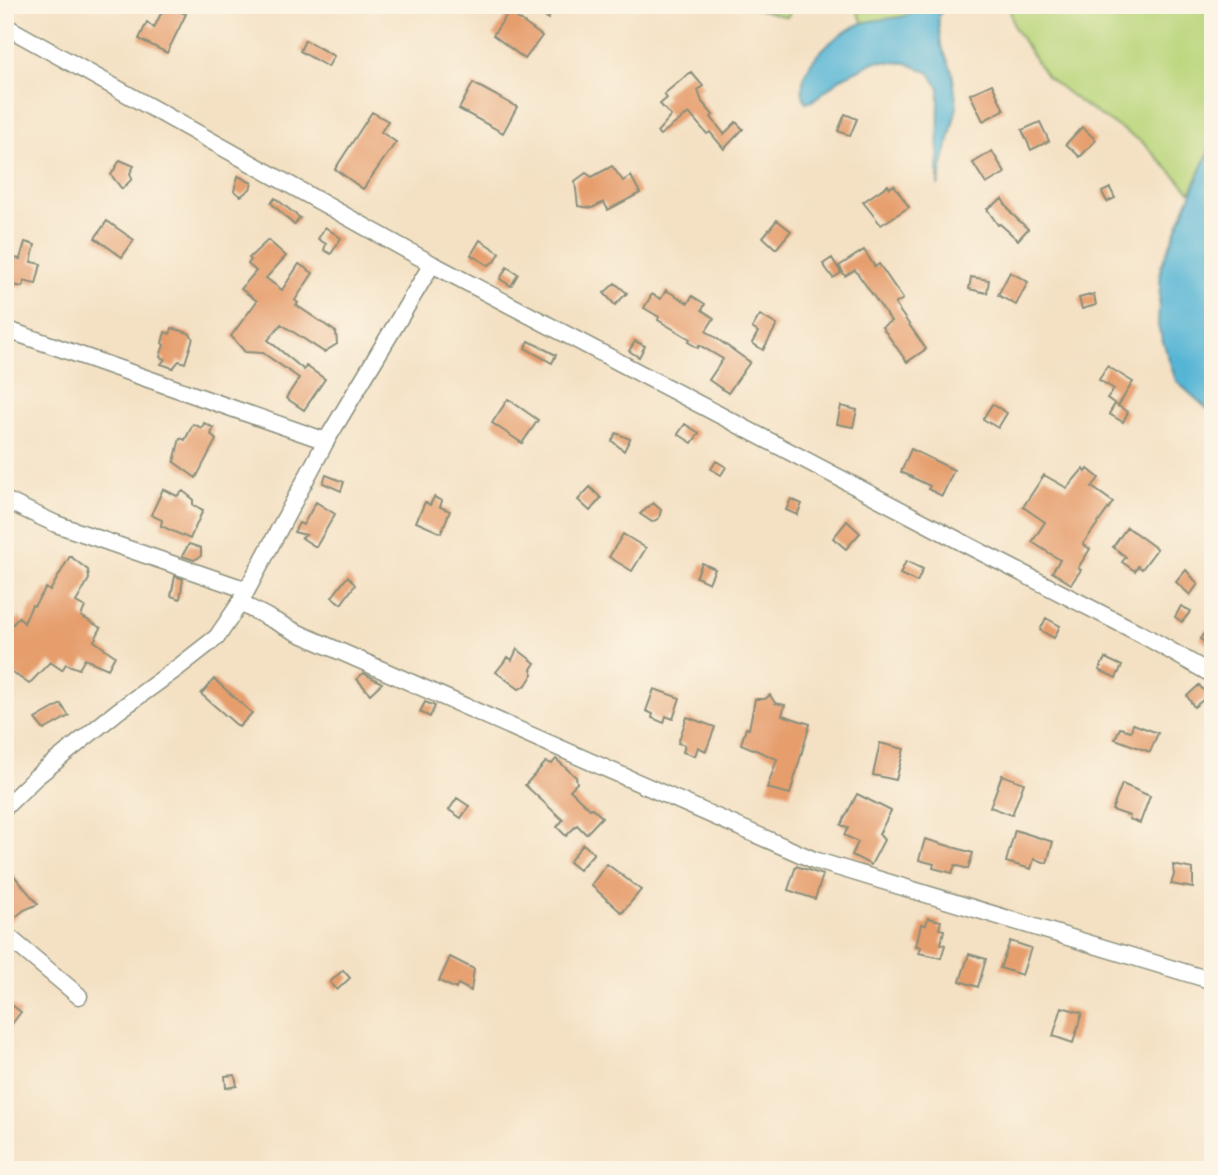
<svg xmlns="http://www.w3.org/2000/svg" width="1218" height="1175" font-family="Pangolin,sans-serif">
	<style>
		.green { fill: #bad67c; stroke: #6c8a58; stroke-width: 2 }
		.water { fill: #56b5d5; stroke: #3a7984; stroke-width: 2 }
		.building { fill: #e69e6d }
		.lines { fill: none; stroke-linecap: round; stroke-linejoin: round }
		.minor-casing { stroke: #8a8f7c; stroke-width: 19 }
		.minor { stroke: #fff; stroke-width: 16 }
	</style>
	<rect width="100%" height="100%" fill="#fcf5e5"/>
	<filter id="ink" filterUnits="userSpaceOnUse"><feTurbulence type="fractalNoise" baseFrequency=".0143" numOctaves="2"/><feDisplacementMap in="SourceGraphic" scale="14" xChannelSelector="R" yChannelSelector="G"/><feConvolveMatrix kernelMatrix="1 2 1 2 8 2 1 2 1" color-interpolation-filters="sRGB"/></filter>
	<filter id="wash" filterUnits="userSpaceOnUse"><feTurbulence type="fractalNoise" baseFrequency=".00686" numOctaves="4" result="noise"/><feDisplacementMap in="SourceGraphic" scale="28" xChannelSelector="R" yChannelSelector="G"/><feGaussianBlur stdDeviation="1.57" result="paint"/><feColorMatrix in="noise" values="0 0 0 0 0 0 0 0 0 0 0 0 0 0 0 0 0 1.4 0 .05"/><feComposite in="paint" operator="in"/></filter>
	<g filter="url(#wash)">
		<rect width="100%" height="100%" fill="#f4e1c4"/>
		<path class="green" d="M743,5H795L787,17Z
			M854,5H923L911,15L863,23Z
			M1009,5H1213V142L1191,192L1142,142L1082,104L1046,76L1014,27Z"/>
		<path class="water" d="M923,5H945L938,17L941,45L952,71L957,107L938,186L939,88L930,73L907,63L876,61L843,77L812,101L806,103C790,69 834,35 860,24C883,15 903,24 923,5Z
			M1213,142V414L1176,381L1158,326L1161,266Z"/>
		<g id="blocks">
			<path class="building" d="M165,5L186,14L167,53L139,39L147,22L154,28Z
				M528,5H557L548,19Z
				M509,12L542,36L525,59L493,35Z
				M305,40L334,56L328,67L300,51Z
				M691,72L703,86L698,90L702,102L713,115L711,117L724,134L736,122L743,129L724,149L710,132L707,134L689,113L660,135L657,132L671,116L660,104L667,98L664,94Z
				M473,83L517,107L503,133L459,109Z
				M992,84L1004,110L983,121L970,94Z
				M372,112L388,121L381,132L396,142L363,189L335,169Z
				M845,114L857,119L850,136L838,131Z
				M1040,122L1049,141L1031,150L1022,130Z
				M1082,127L1096,140L1080,157L1066,144Z
				M992,151L1005,173L986,184L973,163Z
				M120,160L134,166L130,173L132,179L122,189L111,175Z
				M612,166L623,181L631,176L640,193L608,210L604,202L592,208L578,206L575,181L586,173L592,177Z
				M238,176L252,183L250,189L241,196L234,191Z
				M888,185L890,188L894,185L909,207L881,225L863,202Z
				M1110,188L1115,198L1107,202L1102,192Z
				M275,198L300,218L294,225L271,203Z
				M1002,199L1012,214L1028,229L1018,240L1000,224L998,225L987,209Z
				M777,220L791,231L776,249L763,237Z
				M107,221L134,240L122,257L95,238Z
				M325,227L341,238L331,254L324,250L326,244L318,239Z
				M268,240L286,256L266,278L282,290L299,264L313,273L295,300L298,303L296,305L336,332L337,344L324,352L281,324L268,340L304,370L306,366L325,379L304,410L286,398L299,378L263,353L245,352L231,336L257,301L241,289L256,271L248,264L251,260L249,258Z
				M480,240L500,253L495,261L488,265L471,255Z
				M25,242L35,245L31,262L41,264L36,284L24,281L23,287L13,285L10,279L5,278V256L20,259Z
				M864,250L875,267L879,264L903,299L895,304L926,349L907,362L882,327L891,321L855,270L845,276L839,266Z
				M832,258L841,273L833,278L823,264Z
				M507,267L518,274L511,286L500,279Z
				M1010,272L1028,282L1016,305L998,295Z
				M971,277L989,280L987,293L969,289Z
				M615,283L627,293L615,305L604,293Z
				M666,290L688,303L692,296L705,304L702,310L714,318L706,331L750,362L728,393L709,380L723,359L699,345L698,348L688,342L690,339L658,320L659,317L644,308L652,294L661,299Z
				M1094,294L1096,305L1082,309L1079,298Z
				M760,315L777,325L763,350L752,343L758,332L752,328Z
				M172,328L189,333L193,338L185,363L179,361L173,368L161,364L165,359L160,357L164,345L162,343L165,332L170,334Z
				M529,341L556,355L552,363L525,348Z
				M635,341L645,346L639,357L629,351Z
				M1107,366L1133,382L1118,406L1107,398L1114,389L1099,380Z
				M508,399L538,420L522,443L492,423Z
				M992,404L1007,413L998,428L983,419Z
				M1115,404L1128,412L1123,422L1109,414Z
				M841,406L857,410L853,427L837,424Z
				M204,423L214,428L211,434L216,440L196,478L174,462L180,438L185,440L193,424L202,428Z
				M685,424L699,433L692,443L678,434Z
				M616,433L630,439L624,451L612,441Z
				M911,449L954,470L942,496L928,489L930,486L901,472Z
				M716,461L726,467L721,475L711,469Z
				M1083,469L1086,472L1088,469L1099,478L1092,487L1113,502L1083,544L1090,549L1078,568L1081,570L1071,584L1052,572L1060,560L1032,542L1045,522L1023,507L1044,475L1067,488Z
				M326,475L344,482L341,491L323,483Z
				M590,487L601,498L590,511L578,500Z
				M163,489L177,496L183,491L193,499V505L203,510L190,539L161,526L162,520L151,515Z
				M434,497L442,501L440,507L450,511L441,533L416,522L425,502L430,505Z
				M791,499L802,504L797,515L786,510Z
				M316,502L335,514L316,547L302,538L306,535L294,532L299,523L303,525Z
				M653,503L661,510L659,518L652,522L640,514Z
				M847,521L860,533L846,549L833,538Z
				M1127,527L1157,549L1142,569L1138,566L1135,571L1122,562L1126,557L1113,547Z
				M623,534L646,548L632,571L609,557Z
				M189,544L201,548V556L194,560L182,556Z
				M70,556L88,570L89,579L76,602L85,607L81,616L101,628L94,641L115,656L108,669L85,659L79,669L66,664L62,670L50,662L29,684L5,667V643L11,635L6,632L19,617L24,623L32,605L34,606L46,588L50,591Z
				M906,561L923,569L917,582L900,574Z
				M702,563L715,569L709,583L696,577Z
				M1186,570L1198,584L1190,595L1176,582Z
				M175,576L183,579L180,599L171,596Z
				M348,576L355,585L341,604L332,597Z
				M1181,606L1191,611L1182,622L1175,617Z
				M1046,618L1060,626L1054,638L1040,630Z
				M1207,629L1213,634V648L1200,639Z
				M517,649L535,663L531,669L533,674L526,685L519,689L496,672L508,657L512,660Z
				M1105,658L1122,666L1116,678L1099,670Z
				M363,673L382,683L370,694L357,679Z
				M214,679L252,713L239,727L201,694Z
				M1199,685L1208,696L1194,707L1187,696Z
				M654,689L680,698L673,719L666,716L664,723L652,718L653,714L646,711Z
				M770,695L775,703L785,705L782,715L810,724L790,794L767,788L777,759L741,744L746,728L749,729L755,699H765Z
				M425,702L435,706L430,717L420,712Z
				M61,704L69,716L44,730L35,719Z
				M687,717L715,727L706,751L698,747L695,756L683,752L685,745L678,743Z
				M1133,724L1158,733L1150,752L1115,739L1120,728L1131,731Z
				M880,743L904,749L896,780L873,775Z
				M556,759L576,777L577,783L570,790L590,809L592,808L602,817L586,834L577,825L566,836L557,827L563,820L525,785L546,762L552,764Z
				M1002,775L1024,783L1012,815L990,807Z
				M1122,784L1150,796L1140,823L1129,819L1130,816L1112,810Z
				M857,794L891,811L879,834L884,840L871,865L852,855L858,842L844,835L848,828L841,825Z
				M457,798L469,806L461,818L449,810Z
				M1015,830L1053,842L1047,863L1034,859L1031,869L1006,862Z
				M925,839L973,853L968,869L955,865L952,873L933,868L934,864L919,860Z
				M583,844L594,853L579,870L569,862Z
				M607,864L641,890L622,913L591,885Z
				M5,865L38,904L24,910L7,924Z
				M1173,865L1193,869V888L1171,884L1174,875Z
				M796,866L823,875L815,899L788,890Z
				M928,918L941,921L939,929L944,930L941,944L945,945L941,958L919,953L921,947L916,946L921,924L926,925Z
				M1010,941L1031,948L1022,975L1000,968Z
				M969,954L986,959L978,987L960,981Z
				M450,957L474,969L471,991L458,984L456,989L439,981Z
				M343,970L350,978L337,990L330,982Z
				M5,1000L21,1012L5,1033Z
				M1062,1007L1082,1013L1073,1043L1053,1036Z
				M235,1075L237,1086L226,1088L225,1076Z"/>
		</g>
	</g>
	<g filter="url(#ink)">
		<use href="#blocks" fill-opacity="0" stroke="#8a8f7c" stroke-width="2"/>
		<g class="lines">
			<defs>
				<path id="minor" d="M5,26L432,264L973,548L1143,635L1213,675
					M5,329L326,441
					M5,500L56,524L247,590
					M240,603L296,632L814,860L1213,981
					M5,807L36,777L118,711L176,669L217,637L240,603L326,441L432,264
					M5,934L79,996"/>
			</defs>
			<use href="#minor" class="minor-casing"/>
			<use href="#minor" class="minor"/>
		</g>
	</g>
	<rect width="1218" height="1175" fill="none" stroke="#fcf5e5" stroke-width="28"/>
</svg>
